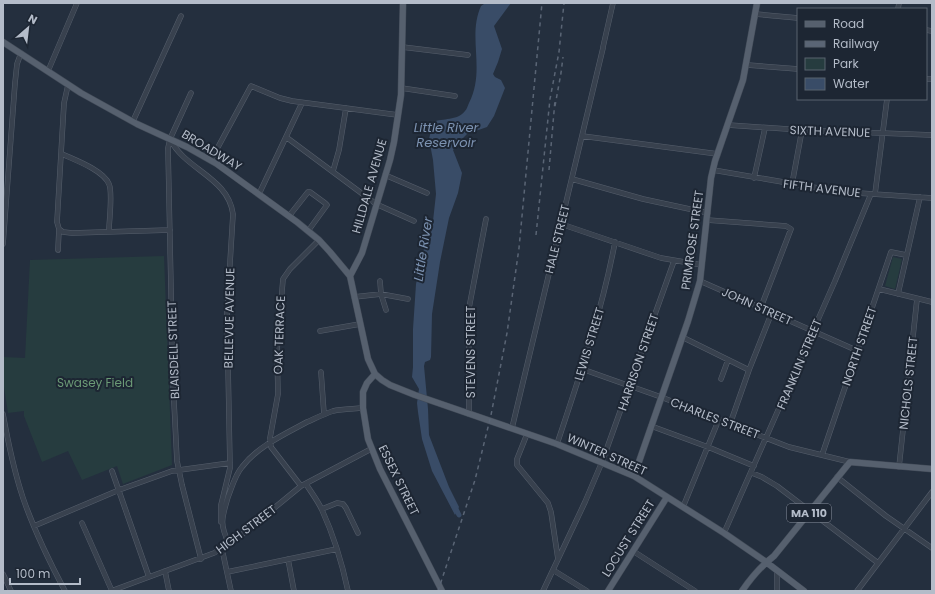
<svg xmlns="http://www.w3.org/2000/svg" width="935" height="594" font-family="Poppins,sans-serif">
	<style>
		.green { fill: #263c3f }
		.water { fill: #394c67 }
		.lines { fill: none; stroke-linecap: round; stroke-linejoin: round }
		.canal { stroke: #394c67; stroke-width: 5 }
		.minor-casing { stroke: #565f6c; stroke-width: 5.5 }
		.major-casing { stroke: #414a57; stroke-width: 7 }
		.minor { stroke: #38414e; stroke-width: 4.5 }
		.major { stroke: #56606e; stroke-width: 6 }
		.rail { stroke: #5a6575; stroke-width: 1.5; stroke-dasharray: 4 4; stroke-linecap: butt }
		.labels { text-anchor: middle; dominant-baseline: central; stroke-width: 4; stroke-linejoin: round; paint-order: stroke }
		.shield { fill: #1d2633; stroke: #878f9c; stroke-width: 1 }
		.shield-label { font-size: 11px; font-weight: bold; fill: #b4bcc9 }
		.street-label { font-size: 12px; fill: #b4bcc9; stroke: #1d2633 }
		.park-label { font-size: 12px; fill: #6b9a76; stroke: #1d2633 }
		.water-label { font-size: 13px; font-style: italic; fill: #7c92b1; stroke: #1d2633 }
	</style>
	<rect width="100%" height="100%" fill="#242f3e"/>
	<path class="green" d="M164,256L172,465L123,484L117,466L82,480L68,451L42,462L24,416V411L8,413L3,381V357L25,358L30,260Z
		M893,257L902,259L895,289L885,286Z"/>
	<path class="water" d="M489,3H511L494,26L502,49L498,62L493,74L495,77L501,80L505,88L494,116L487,127L467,134L462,139L453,150L462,173L458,193L449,218L440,262L432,314L431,357L430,360L425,362L424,366L428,409L429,435L449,487L459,507L455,515L432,471L422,439L418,412L417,403L419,389L412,377L413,367V329L416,284L425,244L432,230L436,194L433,160L429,139L433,122C443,118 457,121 465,111C467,109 468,105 469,103C486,70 467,37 481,6L484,4Z"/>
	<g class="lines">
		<path class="canal" d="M454,505L459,515"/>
		<defs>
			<path id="minor" d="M898,9L899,3
				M755,14L798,18
				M926,30L932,31
				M402,47L468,55
				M603,47L613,3
				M747,65L798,69
				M48,71L77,3
				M926,79H932
				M401,88L455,96
				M191,93L170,139L168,148L173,382L177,461L182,485L201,559
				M133,121L181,16
				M728,125L802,130L932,135
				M582,136L718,154
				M286,137L376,204L414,221
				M170,139C185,170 228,177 233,214L227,312L230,468L221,505V522
				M62,154C75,160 103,170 109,184C113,193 109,220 109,231
				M211,160L251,86L280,98L292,101L398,115
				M713,170L818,188L858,193L932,198
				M333,171L339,150L346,108
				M385,175L427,193
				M754,178L765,128
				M572,179L643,199L708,213
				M792,184L802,130
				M259,194L302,103
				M875,194L887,99
				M289,216L308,192H310L325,203L327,205L308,231
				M707,220L786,226L791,229L761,307
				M561,224L661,258L702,265
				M59,229L63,232L72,233L170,230
				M3,244L15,83L17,64L21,53
				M58,250L59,229L57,222L64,103L68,85
				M380,281L381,294L386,310
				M700,281L858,351
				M879,289L932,302
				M898,294L920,197
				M354,297L381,294L408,299
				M320,331L360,324
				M682,337L749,370
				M582,369L661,397L789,447L850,462
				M321,372L324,414
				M721,379L728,360
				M3,414C8,442 14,471 23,498C34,530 49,561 65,591
				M469,414V308L486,219
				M730,424L749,370L772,312
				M651,426L708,447L754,466
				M512,428L603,48
				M527,434L517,459V465L548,503L551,512L558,559
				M557,444C579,378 602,311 615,242
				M822,455L891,252L906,255
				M899,467L917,299
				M112,471L149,577
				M752,473L762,477L777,486L878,563
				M837,477L886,516L932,548
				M306,484C311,492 318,501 322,510C334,536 342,563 348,591
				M301,486L271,447L270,438L278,394L277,350L283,279L290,269L319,240
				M683,507L719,419
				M322,509L337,503L343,504L346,508L358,533
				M82,523L112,591
				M34,526L119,490L172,471L230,463
				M724,533L835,281L871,194
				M229,544C219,523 222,518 228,497C232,487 235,475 242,467C258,446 285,434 307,422C316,418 324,414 333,411C342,409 353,409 363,408
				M222,549L231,591
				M633,551L695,591
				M288,559L294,591
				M553,570L587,591
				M165,571L169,591
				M227,572L337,549
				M3,574L11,591
				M111,591L214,553L234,541L301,486L371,449
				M543,591L585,502L602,462L674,261
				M777,591V571
				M857,591L932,492"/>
			<path id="major" d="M3,42L81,93L137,124L187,147L217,164L297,222L319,240L330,252L350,276L368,359L375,374L382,380L390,385L415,395L557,444L634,476L724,533L766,562L804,591
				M350,276L362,253L390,160L394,142L401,95L403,3
				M375,374L367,383L363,392V408L368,439L380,469L442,591
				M634,476L688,321L700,281L711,178L715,161L743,80L757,3
				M608,591L667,497
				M742,591C751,578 761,566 774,556L850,462L932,469"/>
		</defs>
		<use href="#minor" class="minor-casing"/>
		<use href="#major" class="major-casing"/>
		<use href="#minor" class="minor"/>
		<use href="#major" class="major"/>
		<path class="rail" d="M555,106L561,73L563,57
			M549,170L555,100
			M536,235L550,99L559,52L564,3
			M438,591L475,480L491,415L507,333L519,248L542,3"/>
	</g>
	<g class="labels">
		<rect class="shield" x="787" y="504" width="44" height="18" rx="3"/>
		<g class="shield-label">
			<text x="809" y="513">MA 110</text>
		</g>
		<g class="street-label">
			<text transform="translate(830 131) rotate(2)">SIXTH AVENUE</text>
			<text transform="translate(212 150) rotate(31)">BROADWAY</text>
			<text transform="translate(369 186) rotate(-74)">HILLDALE AVENUE</text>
			<text transform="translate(822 188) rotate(7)">FIFTH AVENUE</text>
			<text transform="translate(557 239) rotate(-76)">HALE STREET</text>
			<text transform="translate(692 240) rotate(-82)">PRIMROSE STREET</text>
			<text transform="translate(757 306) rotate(24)">JOHN STREET</text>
			<text transform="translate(229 318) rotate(-89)">BELLEVUE AVENUE</text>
			<text transform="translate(279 335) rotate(-88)">OAK TERRACE</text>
			<text transform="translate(589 344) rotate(-73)">LEWIS STREET</text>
			<text transform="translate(859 346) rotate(-71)">NORTH STREET</text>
			<text transform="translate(173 350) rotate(-92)">BLAISDELL STREET</text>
			<text transform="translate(470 352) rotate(-90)">STEVENS STREET</text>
			<text transform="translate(638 362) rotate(-71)">HARRISON STREET</text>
			<text transform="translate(799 364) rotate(-67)">FRANKLIN STREET</text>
			<text transform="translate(908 383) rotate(-84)">NICHOLS STREET</text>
			<text transform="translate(715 418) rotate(21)">CHARLES STREET</text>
			<text transform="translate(607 454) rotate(24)">WINTER STREET</text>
			<text transform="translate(399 480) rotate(64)">ESSEX STREET</text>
			<text transform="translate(246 529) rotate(-37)">HIGH STREET</text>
			<text transform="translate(628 538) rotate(-58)">LOCUST STREET</text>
		</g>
		<g class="park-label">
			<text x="95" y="382">Swasey Field</text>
		</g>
		<g class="water-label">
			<text x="446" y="127">Little River<tspan x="446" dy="15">Reservoir</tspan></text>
			<text transform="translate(423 249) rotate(-81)">Little River</text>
		</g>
	</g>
	<rect width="935" height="594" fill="none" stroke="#b4bcc9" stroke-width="8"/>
	<rect x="797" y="8" width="130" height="92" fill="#1d2633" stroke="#59626f"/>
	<rect x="805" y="21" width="20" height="6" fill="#56606e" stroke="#59626f"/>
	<text x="833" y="28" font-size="12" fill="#b4bcc9">Road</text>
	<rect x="805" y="41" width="20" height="6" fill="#5a6575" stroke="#59626f"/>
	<text x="833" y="48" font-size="12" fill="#b4bcc9">Railway</text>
	<rect x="805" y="58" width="20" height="12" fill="#263c3f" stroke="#59626f"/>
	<text x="833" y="68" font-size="12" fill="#b4bcc9">Park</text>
	<rect x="805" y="78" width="20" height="12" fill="#394c67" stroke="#59626f"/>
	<text x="833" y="88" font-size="12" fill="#b4bcc9">Water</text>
	<g transform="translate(28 28) rotate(28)" stroke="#1d2633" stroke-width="3" paint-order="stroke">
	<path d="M0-3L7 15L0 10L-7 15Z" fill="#b4bcc9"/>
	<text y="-6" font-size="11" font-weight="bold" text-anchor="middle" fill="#b4bcc9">N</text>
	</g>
	<path d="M10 578v6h70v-6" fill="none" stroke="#b4bcc9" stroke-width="2"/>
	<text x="16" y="578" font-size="12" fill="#b4bcc9" stroke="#1d2633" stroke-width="3" paint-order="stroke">100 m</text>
</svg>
